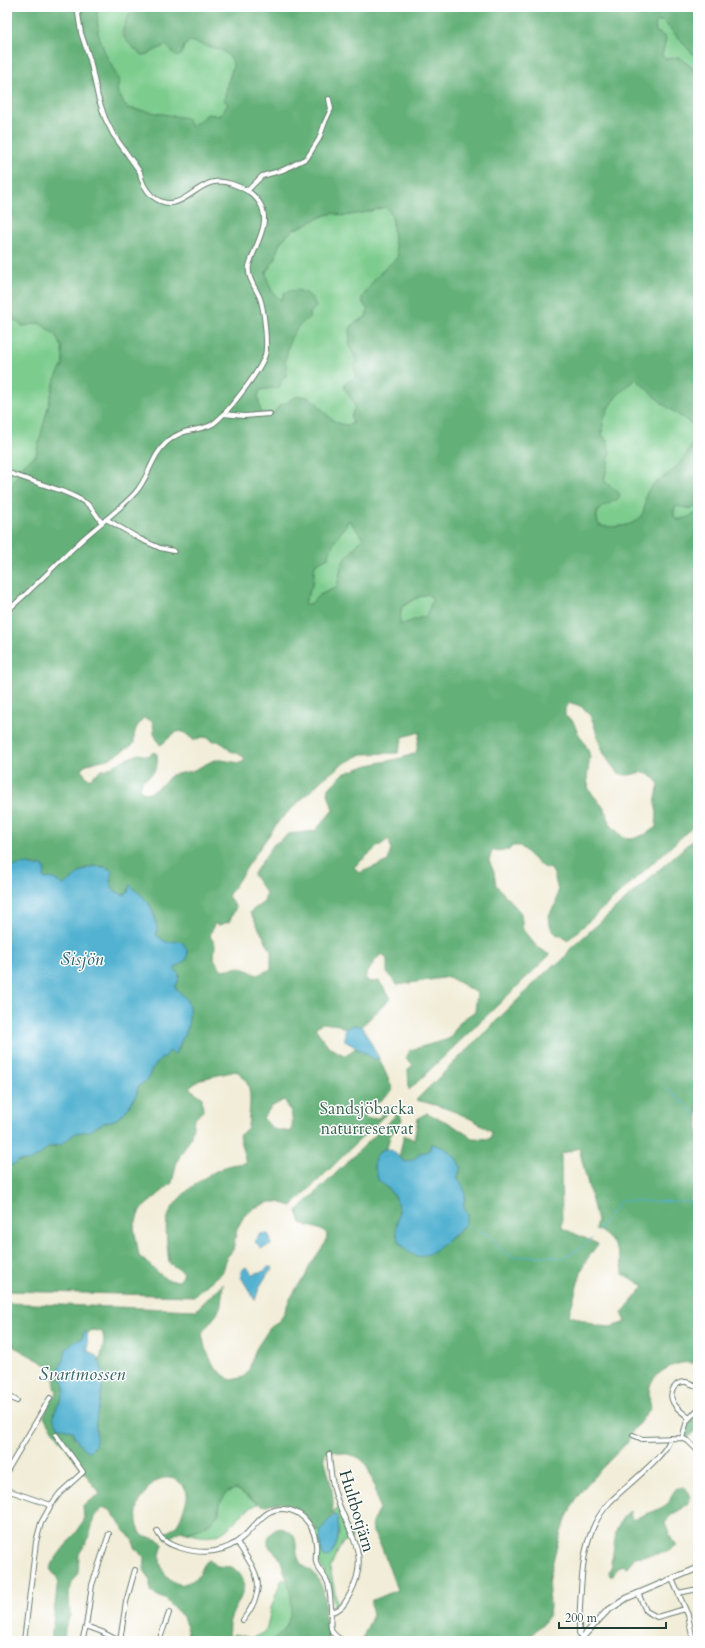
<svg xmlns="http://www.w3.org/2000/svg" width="705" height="1648" font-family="Cardo,serif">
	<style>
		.green { fill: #7bcc8d; stroke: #4d8460 }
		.forest { fill: #64b078; stroke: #427656; fill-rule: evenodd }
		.water { fill: #52b2d1; stroke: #387882 }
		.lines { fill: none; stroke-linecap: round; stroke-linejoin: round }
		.stream { stroke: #52b2d1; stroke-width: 1 }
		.minor-casing { stroke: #687b6d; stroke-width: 6 }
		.tertiary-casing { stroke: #687b6d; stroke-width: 7 }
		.minor { stroke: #fff; stroke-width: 4 }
		.tertiary { stroke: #fff; stroke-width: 5 }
		.labels { text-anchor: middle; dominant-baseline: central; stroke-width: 3; stroke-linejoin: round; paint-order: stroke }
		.park-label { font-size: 17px; fill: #36614a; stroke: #fff }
		.street-label { font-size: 17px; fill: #1f3d34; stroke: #fff }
		.water-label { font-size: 18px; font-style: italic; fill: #2e6063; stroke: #fff }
	</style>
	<rect width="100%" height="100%" fill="#fff"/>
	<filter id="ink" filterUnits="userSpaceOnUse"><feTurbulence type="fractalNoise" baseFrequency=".025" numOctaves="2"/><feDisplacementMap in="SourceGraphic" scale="8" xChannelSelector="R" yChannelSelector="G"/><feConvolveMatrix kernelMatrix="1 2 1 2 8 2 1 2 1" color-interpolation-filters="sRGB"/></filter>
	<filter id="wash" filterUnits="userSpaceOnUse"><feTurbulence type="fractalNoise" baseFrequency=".012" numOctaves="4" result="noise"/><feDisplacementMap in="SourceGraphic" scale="16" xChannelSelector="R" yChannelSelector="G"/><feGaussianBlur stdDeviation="0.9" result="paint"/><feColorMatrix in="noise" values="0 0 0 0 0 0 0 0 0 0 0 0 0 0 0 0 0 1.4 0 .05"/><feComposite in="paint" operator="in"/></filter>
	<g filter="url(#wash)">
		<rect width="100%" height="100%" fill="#f1edd8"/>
		<path class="green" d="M97,7H134L122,30V36L142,55L148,54L166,45L172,50L181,55L184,46L190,41L223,51L232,59L233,66L227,84L228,105L219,116L208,114L191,127L127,108L117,91L119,80L105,53L98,33Z
			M659,21H663L693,54L698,55V91L696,90L693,68L679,57C673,57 667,62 662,55L665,43L660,33L656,32L655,24Z
			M385,207C396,216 392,227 394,240C395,245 397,251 399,256L380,273L362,298L363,303L368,310L366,317L357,322L349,330C350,336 349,342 350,347C352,354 359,358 354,365L356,375L353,379L350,380L355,407L351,417L353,424L344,425L331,420L314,401L293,398L284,405H280L274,413H260L258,396L260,390L272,388L281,378L290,338L294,331L316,307C313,296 308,294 298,290L281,300C272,296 267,282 266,272L276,258L277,250L281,241L294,229L300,227L323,216L333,213L343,216L363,213Z
			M7,309L9,310L13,319L23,326L39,323L55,334L62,347L63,366L55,379L36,455L22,466L7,495Z
			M636,379L663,404L693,425L697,429C697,441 681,464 672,471C665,477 656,481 650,488C641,498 650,511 636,521C626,528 611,527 599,526C596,519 596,512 601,506H605L619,497V493L604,481L610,453L607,442L602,434C603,407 616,395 636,379Z
			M676,506L691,509L698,506V512C691,516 681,522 674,518V510Z
			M349,520L363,538L342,563L337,587L318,596L311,604L304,605L313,583L315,564L328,557L333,544Z
			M427,594L433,599L426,616L400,625L401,608L414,599Z
			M236,1489L258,1504C228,1516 232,1547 187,1533C198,1530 210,1526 217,1516C220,1512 218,1509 219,1504C221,1495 228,1491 236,1489Z
			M336,1508H338L340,1511L352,1538L342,1543L330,1568L338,1607L335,1609L329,1581L319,1562V1546L314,1528L321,1531V1552L324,1557C327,1555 332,1553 334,1550C340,1541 341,1522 335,1515L332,1516L333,1512Z
			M284,1579L288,1582C293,1596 294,1618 283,1630C280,1634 276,1637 272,1641H232L231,1638L234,1634L251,1638L264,1633L267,1628L271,1608L281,1581Z"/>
		<path class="forest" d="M7,7H97L98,33L105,53L119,80L117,91L127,108L187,118L191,127L208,114L219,116L228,105L224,99L233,66L232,59L223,51L190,41L184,46L181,55L177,57L166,45L148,54L142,55C119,37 118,32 134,7H698V55L693,54L663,21H659L655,24L656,32L664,36L666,39L662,55C667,62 673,57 679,57L698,74L696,90L698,91V506L691,509L676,506L674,510V517L678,520L692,516L698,512V822L567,941L562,936L556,934L552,930L550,925L549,915L556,903L558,891L554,874L551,869L541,866L520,846H512L509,850L492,851L489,861L494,872L496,885L521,913L523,930L537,947L550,955L409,1090L408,1069L413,1065L406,1058L410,1050L449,1039L461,1021L475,1011L477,993L449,977L397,985L387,973V959L382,954L376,959L365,977L369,982L379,981L391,998L362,1026L353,1025L345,1029L339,1025L322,1023L315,1028L330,1048L346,1056L355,1048L375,1058H379L393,1090L379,1102L358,1107L368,1119L378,1118L390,1107H393L292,1206L278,1202H270L254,1208L244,1216L237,1229L233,1250L227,1257L223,1271L194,1296L7,1291V1170L8,1166H12L18,1161H24L40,1155L47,1148L60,1145L76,1133L89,1131L103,1123L117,1119L124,1113L136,1096L138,1087L147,1080L152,1069L168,1052H171L174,1054L180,1047L183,1035L188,1028L189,1008L187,1000L176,990L175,987L178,982L179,975L174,969L186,960L188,951L179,942H166L156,934C158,930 157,927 156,922C151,900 145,900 130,886L128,892L124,895C108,889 112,884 109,868C81,860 83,875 63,885L54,879L49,878L46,879L44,878L45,870C31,859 21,867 7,869V495L22,466L36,455L55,379L63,365L62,347L55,334L39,323L23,326L13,319L9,310L7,309ZM385,207C396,216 392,228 394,240C395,245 397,251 398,256L374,280L362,298L363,303L368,310L366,317C362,321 356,321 352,325C349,329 349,343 350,347C352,354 359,358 354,365L356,375L353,379L345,383L344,388L353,401L355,407L351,417L353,424C326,430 322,397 303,396C291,395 290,404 280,405L274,413H261L258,396L260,390L280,387L281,379L286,376C287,371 288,367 285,362C290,341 289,332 309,318L310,313L316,307C312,292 300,288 285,292L281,300C272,295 267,282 266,272L276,258L277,250L281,241L294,229L300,227L323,216L333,213L343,216L363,213ZM636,379L663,404L693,425L697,429C697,441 681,464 672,471C665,477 656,481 650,488C641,498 650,511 636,521C626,528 611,527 600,526C588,507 609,506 620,497L619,493L604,481L610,453L607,441L602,434C603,407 616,395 636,379ZM349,520L363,538L342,563L337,587L318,596L311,604H304L313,583L315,564L328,557L333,544ZM427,594L433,599L426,616L400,625L401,608L414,599ZM570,703C595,707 593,728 601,747C604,756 612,766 618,773C638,781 639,761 659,784L655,803L657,813L656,827L646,834L632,839L624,838L611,825L604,808L589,790L587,778L590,757L588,749L577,731L573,721L565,716V708ZM143,718L150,720L153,722L154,734L160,745C168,742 173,729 183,732C186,733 190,738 194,740L202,737L209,738L212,741H218L226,746L230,751L237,753L245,758L244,761L240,763L222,760H214L192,771L171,775L165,782L150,793L141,792L140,787L143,779C155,776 159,765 157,754L154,752L148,756L139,754L126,759L107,769L101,770L91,778H87L82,771L83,766L87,764L111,758L134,744C134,731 135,729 143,718ZM420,732L416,753L402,758L368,765L343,774L327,790L333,810L315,831L289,834L273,845L253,875L266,893L264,902L250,912L271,951V969L257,975L241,967L222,970L214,959L215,944L210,936L214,924L219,925L229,922L236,907L228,896L257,852L279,821L323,779L341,765L362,754L398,753L403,737ZM389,839L391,849L388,861L359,873L354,867L376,848ZM236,1071C256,1082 249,1107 248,1127L239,1136L246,1163C239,1164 231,1164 225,1167C205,1175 175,1196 168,1217C164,1226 168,1252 169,1263L183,1272L180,1281L167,1280L139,1256L134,1227L140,1210L172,1183L177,1161L191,1137L194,1119L203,1111L202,1097L189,1088L201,1079ZM284,1100C292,1111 294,1119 291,1132L273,1129L263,1118L271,1107Z
			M698,835V1191L691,1197C690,1204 692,1212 698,1217V1364L697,1365C684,1357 657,1370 651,1383C648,1392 649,1399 651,1408L629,1436V1440C616,1455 602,1467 589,1482C565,1508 557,1544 549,1578C547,1590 552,1602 549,1614C546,1625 532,1629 530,1641H361L373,1615L371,1604L372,1600L397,1590L382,1548L373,1532L372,1523L379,1509C377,1496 371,1467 361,1459C355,1455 347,1454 340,1453C334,1451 328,1449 324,1456C329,1480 343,1511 321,1531C313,1530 306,1513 295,1508C289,1505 281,1501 274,1504C269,1505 266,1507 261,1505L236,1489L228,1491L219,1504V1513L216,1517L202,1528L187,1533L180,1531L170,1538L166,1539L164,1534C168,1531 174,1529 177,1525C180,1521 181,1516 183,1511C185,1505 188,1499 187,1493C184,1481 169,1474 158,1480C151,1483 146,1492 142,1498C135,1508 135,1523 141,1533C146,1541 156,1535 162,1543C163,1547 161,1551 160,1555C159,1570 168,1580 180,1585C187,1583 194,1581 198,1576C202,1571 203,1563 209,1560L217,1566L232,1567C265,1590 216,1613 232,1641H186L188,1630L183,1617L166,1600L150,1592V1579L144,1570L145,1559L135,1547L132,1540L111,1511L105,1508H103L94,1518L89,1538L79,1554L78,1573L70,1585L69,1597L70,1615L65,1629L64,1641H51L58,1579L50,1569C58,1551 74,1538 84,1521L83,1505L90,1501L100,1494L44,1417L50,1400L56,1395L57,1391L54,1388L56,1370L7,1343V1303L196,1310L223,1284L221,1305L217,1314L202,1333L205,1348L215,1368L229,1379L233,1380L243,1377L248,1372L256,1349L271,1326L279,1321L284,1313L289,1301L297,1287L305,1277L310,1265L326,1242L327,1233C319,1228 310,1227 301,1223L297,1211L399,1112L402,1120L390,1136L387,1148C377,1152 376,1157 374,1167L377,1173L378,1180C389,1188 399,1200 399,1213C399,1216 397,1219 397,1222C394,1238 403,1250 417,1257L433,1251L456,1234L464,1225L468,1216L463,1205L466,1198C459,1187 456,1180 461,1167L449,1151L433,1145L431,1144L430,1149L426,1152L420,1153L416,1159L405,1162L399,1157L404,1135L414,1140L418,1118L427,1113L451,1124L472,1138L490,1139L492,1132C471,1116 442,1106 416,1100L554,964L556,965C563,961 566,956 570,949ZM579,1148L597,1221L595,1229C612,1235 623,1257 623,1274L644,1286L622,1313L626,1322L610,1327L598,1326L569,1315L581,1272L585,1262L598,1244L562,1228L561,1154ZM92,1330L102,1332C106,1339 102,1354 99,1361L103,1372V1386L95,1422L96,1433L95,1439L82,1446L75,1440L72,1431L58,1426L53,1417C56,1409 65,1395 64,1388C62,1380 60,1375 60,1366C70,1358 63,1341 82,1339L83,1334L87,1332V1334Z
			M695,1417H698C698,1425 696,1434 687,1438L685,1436L687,1426Z
			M677,1488H686L690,1497C689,1499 689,1502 687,1504C681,1512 668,1513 665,1524L672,1540L676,1545L664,1553L635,1557L627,1567L622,1565L617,1568L613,1576H610L609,1572L612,1566L611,1562C617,1541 611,1526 630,1511L632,1520C643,1514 657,1512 667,1504C672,1500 670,1494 677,1488Z
			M280,1528C303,1533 292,1547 300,1562C303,1567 308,1568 312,1571C317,1576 321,1584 323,1590C327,1605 321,1617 330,1633L326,1641H272C276,1636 282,1633 285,1628C295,1610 292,1592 285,1574C283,1569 282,1562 279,1557C275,1551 269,1550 268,1543C267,1534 273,1530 280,1528Z"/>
		<path class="water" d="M29,864L36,867L43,865L45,870L44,878L46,879L49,878L54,879L63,885C78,877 82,864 102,867C107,867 109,868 112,872L110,881L113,890L124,895L128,892L130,885C144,897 152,903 156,922C157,927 158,930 156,935L166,942L181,941C187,947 189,952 186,960L174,969L179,974L178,982L175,987C177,992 183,994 186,999C192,1008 188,1019 188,1028C182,1037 181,1045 174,1054L171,1052H168L165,1058H162L152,1069L147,1080L138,1087L136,1096L124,1113L117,1119L103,1123L89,1131L76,1133L60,1145L50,1146L40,1155L29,1161H18L16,1164L8,1166L7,1170V869L19,865Z
			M353,1025L362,1026L379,1058L375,1059L345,1041V1029Z
			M431,1144C445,1146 456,1154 461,1168C454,1183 460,1177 464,1189C466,1194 465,1200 463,1205L468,1216L464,1225L445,1243L429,1254L417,1257C403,1250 394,1238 397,1222C397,1219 399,1216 399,1213C399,1200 389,1187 378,1180C376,1167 369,1163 380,1152C383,1149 387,1148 391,1150C396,1152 399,1159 405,1162C412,1161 416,1159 420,1153L426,1152L430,1149Z
			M260,1234H268L270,1237L271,1245L261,1248L255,1242Z
			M246,1267L253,1274L264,1271L268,1267H272L273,1269L268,1273L260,1286L255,1300L241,1277V1271Z
			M84,1332H87L88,1351C113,1361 99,1400 96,1420C94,1430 101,1445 89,1451C79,1447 77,1440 72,1431L58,1426L53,1417L58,1405L61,1401L65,1389L60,1373V1366L64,1360L66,1349L77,1340L82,1339Z
			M335,1515L337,1516C340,1526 339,1555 325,1558C321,1555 319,1535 321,1531C322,1527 332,1516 335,1515Z"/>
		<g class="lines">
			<path class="stream" d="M665,1087L698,1116
				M464,1225L489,1235L502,1251L513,1257L549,1256L562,1258L584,1246L592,1239
				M597,1232L620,1201L698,1202"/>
		</g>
	</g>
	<g filter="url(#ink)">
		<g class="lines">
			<defs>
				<path id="minor" d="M247,191L262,176L283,170L307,158L319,139L325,122L331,109L329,99
					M223,414L244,416L270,414
					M7,472C31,482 65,489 86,503C93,508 97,516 102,523
					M106,519L140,539L160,548L174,551
					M7,611C34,588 58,562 84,538C101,523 119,510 135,493C149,478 151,456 167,442C182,428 196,432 211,425C224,418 261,370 265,355C268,345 264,309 260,298C256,288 247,278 249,266C254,246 273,222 259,202C256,198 253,194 249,192C240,186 225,180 214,182C193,185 178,217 152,196C146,190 141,181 140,172L113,134L105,118L98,97L90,60L81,33L77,7
					M7,1395L17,1401
					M689,1418C684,1413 676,1409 673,1402C668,1393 675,1381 686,1382C690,1383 694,1385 698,1387
					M633,1435L642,1439L682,1438L688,1441L698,1451
					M682,1438L687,1421L698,1409
					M329,1454C330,1467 331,1480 335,1493C347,1533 372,1552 350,1594C345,1603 342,1610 331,1612
					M7,1471L50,1398
					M7,1490L51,1505
					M157,1531C161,1541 171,1545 181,1548C203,1555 226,1553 243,1537C258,1524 266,1504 290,1510C305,1514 315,1529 316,1544C317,1550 315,1556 316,1562C318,1570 325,1575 328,1583C330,1592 331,1603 331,1613C331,1619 329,1625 332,1631C334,1636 339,1638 343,1641
					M237,1542C257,1573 269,1586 243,1620
					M672,1579L688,1615L693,1641
					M638,1593L646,1611L657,1617L685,1609
					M678,1593L698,1589
					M86,1626L102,1632L119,1641
					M582,1637L579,1633V1624C582,1583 579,1534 610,1502C622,1489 669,1454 670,1438
					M24,1641L36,1542L41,1523L51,1505L60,1493L83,1472L56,1435
					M82,1641L86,1626L92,1585L109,1534
					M120,1641L126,1602L135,1570
					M159,1641L169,1613"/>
				<path id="tertiary" d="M579,1641L607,1611L627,1598L698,1568"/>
			</defs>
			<use href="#minor" class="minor-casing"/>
			<use href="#tertiary" class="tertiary-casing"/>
			<use href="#minor" class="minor"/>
			<use href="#tertiary" class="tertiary"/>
		</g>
	</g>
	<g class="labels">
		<g class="park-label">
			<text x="367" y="1108">Sandsjöbacka<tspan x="367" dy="20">naturreservat</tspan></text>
		</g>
		<g class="street-label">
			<text transform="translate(357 1511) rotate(73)">Hultbotjärn</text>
		</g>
		<g class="water-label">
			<text x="82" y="959">Sisjön</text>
			<text x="82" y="1374">Svartmossen</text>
		</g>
	</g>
	<rect width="705" height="1648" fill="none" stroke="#fff" stroke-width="24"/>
	<path d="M559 1622v6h107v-6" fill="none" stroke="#1f3d34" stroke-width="2"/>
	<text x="565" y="1622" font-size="12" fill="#1f3d34" stroke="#ffffff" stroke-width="3" paint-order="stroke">200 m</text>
</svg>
